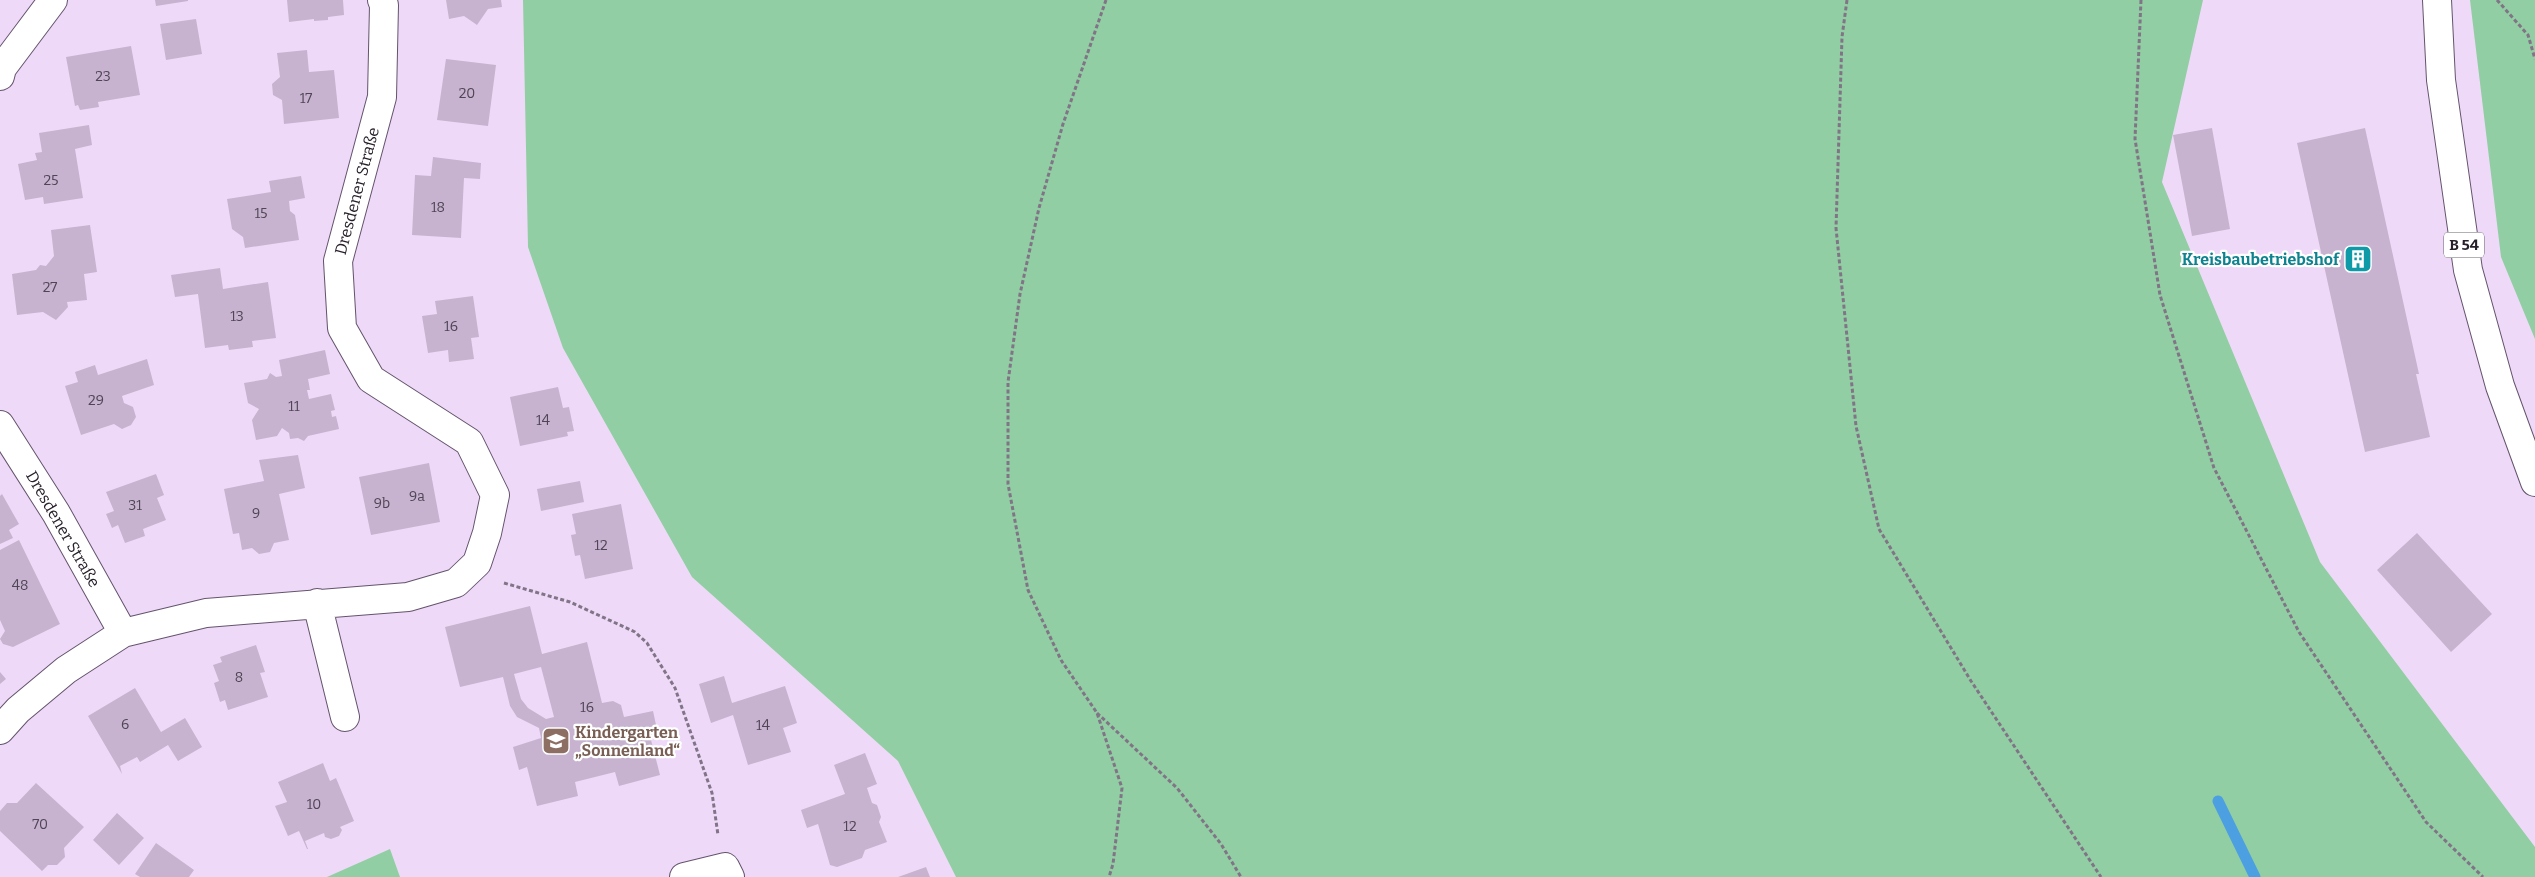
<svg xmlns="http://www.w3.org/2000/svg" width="2535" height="877" font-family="Bitter,serif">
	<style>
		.green { fill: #92cea3 }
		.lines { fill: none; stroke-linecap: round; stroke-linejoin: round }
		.stream { stroke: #4ca0e1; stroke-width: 11 }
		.building { fill: #c7b3d0; fill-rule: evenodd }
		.minor-casing { stroke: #64536c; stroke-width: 30 }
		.major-casing { stroke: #64536c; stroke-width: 30 }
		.path { stroke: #817487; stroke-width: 3; stroke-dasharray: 4 2.5; stroke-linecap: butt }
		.minor { stroke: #fff; stroke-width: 28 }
		.major { stroke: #fff; stroke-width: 28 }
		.labels { text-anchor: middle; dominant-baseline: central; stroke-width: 4.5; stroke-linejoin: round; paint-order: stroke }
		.number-label { font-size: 14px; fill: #4f4554 }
		.shield { fill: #fff; stroke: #68636a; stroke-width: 1 }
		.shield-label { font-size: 15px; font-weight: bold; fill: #27202a }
		.street-label { font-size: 16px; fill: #27202a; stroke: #fff }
		.culture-label { font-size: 16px; font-weight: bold; fill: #0d838f; stroke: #fff; text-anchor: end }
		.education-label { font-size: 16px; font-weight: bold; fill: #785e54; stroke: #fff; text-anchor: start }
	</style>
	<rect width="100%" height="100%" fill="#eedaf8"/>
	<path class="green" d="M523,0H2203L2162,182L2320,562L2535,847V877H956L898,761L692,577L563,348L528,247Z
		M2470,0H2535V339L2501,257Z
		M390,849L400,877H327Z"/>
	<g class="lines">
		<path class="stream" d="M2218,801L2255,877"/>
	</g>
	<path class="building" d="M155,0H188V1L156,6Z
		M287,0H343L344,15L328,17V20L314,21V19L289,22Z
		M446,0H501L502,7L488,9L477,25L464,16L449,19Z
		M196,19L202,54L166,60L160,24Z
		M131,46L140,95L98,102L99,107L80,110L78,105L75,106L66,57Z
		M307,50L309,72L334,70L339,118L284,124L282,100L273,95L272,84L280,77L277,53Z
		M446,59L496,65L488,126L437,120Z
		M89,125L92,145L75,149L83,198L44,204L43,197L25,200L18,164L37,160L35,153L42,152L39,133Z
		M2212,128L2230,229L2192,236L2173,135Z
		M2365,128L2419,374H2416L2430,437L2365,452L2297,143Z
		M433,157L481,163L480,179L464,178L461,238L412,235L415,175L431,176Z
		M301,176L305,198L289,201L290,211L295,215L299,240L245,248L243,237L232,229L227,199L271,192L269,181Z
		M90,225L97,272L84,274L87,300L67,302L68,307L56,320L43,312L17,315L12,274L36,270L40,265L46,266L54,256L51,230Z
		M220,268L223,289L268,282L276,338L252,341L253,347L229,350L228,345L205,348L198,294L175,297L171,275Z
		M473,296L479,337L471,338L474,359L449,362L448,350L428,353L422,316L437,314L435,301Z
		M325,350L330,374L308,379L310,390H307L309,399L331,394L335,410L331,411L332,417L336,416L339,429L308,436L304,441L298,438L290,439L289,433L282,428L277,436L256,440L252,420L259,409L248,403L244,383L267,379L270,373L276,377L282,376L279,360Z
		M147,359L154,385L122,396L124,403L133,407L136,417L131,425L122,429L114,424L81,435L65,386L78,382L75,372L95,365L98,375Z
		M558,387L563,408L569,407L574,431L567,432L568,436L520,446L510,397Z
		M298,455L305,488L279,494L289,540L274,543L270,552L259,554L252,548L242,550L239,533L233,534L224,489L264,481L259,460Z
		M429,463L440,522L371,535L359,477Z
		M156,474L164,495L157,498L166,520L143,529L145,536L125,543L118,525L112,528L106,514L114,511L106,492Z
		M580,481L584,502L541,511L537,489Z
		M2,494L19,524L9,530L13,538L0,544V496Z
		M621,504L633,569L585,579L580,555L575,556L571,535L576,534L572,514Z
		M2417,533L2492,614L2451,652L2377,570Z
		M19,540L60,624L13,647L3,644L0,639L5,631L0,620V550Z
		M530,606L542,654L587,642L602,703L613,701L621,705L624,717L653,711L658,734L650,736L660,775L619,786L615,772L575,782L578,796L537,806L527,767L519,770L513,747L541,738L539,728L517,717L510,706L503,677L460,687L445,627ZM541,667L554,717L546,719L528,708L521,699L514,674Z
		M256,645L265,672L260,673L268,697L228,710L225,700L220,702L214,683L219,681L213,665L222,662L220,657Z
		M0,672L6,679L0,684Z
		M724,676L732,703L785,686L797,723L783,728L791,752L748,765L733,715L711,723L699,684Z
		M135,688L161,732L185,718L202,747L178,761L168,745L140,762L137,757L120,766L122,774L88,716Z
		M865,753L877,784L867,788L872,803L877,805L881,817L879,822L887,842L865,850L862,858L837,867L830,865L818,824L807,828L801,810L845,794L834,765Z
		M323,763L330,781L336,778L354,821L340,827L342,830L339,836L331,839L325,837L324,833L305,841L308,849H307L299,831L288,836L275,806L287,802L278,782Z
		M36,783L84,827L64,848L65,857L57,865H48L42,871L0,831V811L7,803H17Z
		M117,813L144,838L119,865L93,840Z
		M156,843L194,870L189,877H140L135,874Z
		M926,867L930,877H898Z"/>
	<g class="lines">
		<defs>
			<path id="minor" d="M0,76L2,68L53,0
				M0,425L56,513L123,633
				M317,603L345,717
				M0,730L18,710L66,670L123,633L206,613L408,597L456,583L477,563L487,533L495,495L469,442L371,379L342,328L338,261L382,97L384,5L382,0
				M684,877L725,867L730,877"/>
			<path id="major" d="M2437,0L2441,80L2468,270L2500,386L2535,482"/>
		</defs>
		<use href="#minor" class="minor-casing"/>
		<use href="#major" class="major-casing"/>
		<path class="path" d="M1106,0L1063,124L1039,208L1020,294L1008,382V484L1028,590L1061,660L1097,713L1122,788L1113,864L1109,877
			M1847,0L1842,37L1836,228L1856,426L1879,529L1971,681L2101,877
			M2141,0L2135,139L2160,295L2214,468L2299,632L2426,822L2483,877
			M2497,0L2528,35L2535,59
			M504,583L570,602L635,632L647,643L675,688L712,793L718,835
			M1097,713L1177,788L1221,844L1241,877"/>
		<use href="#minor" class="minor"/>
		<use href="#major" class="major"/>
	</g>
	<defs>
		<symbol id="building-square" viewBox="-11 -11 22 22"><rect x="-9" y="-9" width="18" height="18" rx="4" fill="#0f9aa8" stroke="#fff"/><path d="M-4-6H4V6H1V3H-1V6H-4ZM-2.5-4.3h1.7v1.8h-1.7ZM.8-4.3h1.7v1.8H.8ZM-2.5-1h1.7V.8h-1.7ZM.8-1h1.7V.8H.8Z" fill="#fff"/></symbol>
		<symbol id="school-square" viewBox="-11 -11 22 22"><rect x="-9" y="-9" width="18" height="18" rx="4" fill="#8d6e63" stroke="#fff"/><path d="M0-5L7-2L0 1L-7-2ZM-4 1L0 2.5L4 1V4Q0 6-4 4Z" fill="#fff"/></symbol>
	</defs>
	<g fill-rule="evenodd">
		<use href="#building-square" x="2342" y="243" width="32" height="32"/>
		<use href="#school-square" x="540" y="725" width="32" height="32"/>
	</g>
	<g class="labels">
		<g class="number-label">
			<text x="103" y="76">23</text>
			<text x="467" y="93">20</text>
			<text x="306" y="98">17</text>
			<text x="51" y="180">25</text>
			<text x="438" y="207">18</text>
			<text x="261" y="213">15</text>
			<text x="50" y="287">27</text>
			<text x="237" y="316">13</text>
			<text x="451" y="326">16</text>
			<text x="96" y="400">29</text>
			<text x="294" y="406">11</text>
			<text x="543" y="420">14</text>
			<text x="417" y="496">9a</text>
			<text x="382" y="503">9b</text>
			<text x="135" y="505">31</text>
			<text x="256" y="513">9</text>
			<text x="601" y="545">12</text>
			<text x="20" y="585">48</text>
			<text x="239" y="677">8</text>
			<text x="587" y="707">16</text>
			<text x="125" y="724">6</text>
			<text x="763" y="725">14</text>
			<text x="314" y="804">10</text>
			<text x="40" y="824">70</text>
			<text x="850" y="826">12</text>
		</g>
		<rect class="shield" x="2444" y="232.5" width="40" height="25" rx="4"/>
		<g class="shield-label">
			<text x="2464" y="245">B 54</text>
		</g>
		<g class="street-label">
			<text transform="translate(357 191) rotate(-75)">Dresdener Straße</text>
			<text transform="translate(63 529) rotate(60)">Dresdener Straße</text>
		</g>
		<g class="culture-label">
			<text x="2339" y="259">Kreisbaubetriebshof</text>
		</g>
		<g class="education-label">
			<text x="575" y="732">Kindergarten<tspan x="575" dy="18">„Sonnenland“</tspan></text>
		</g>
	</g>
</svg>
